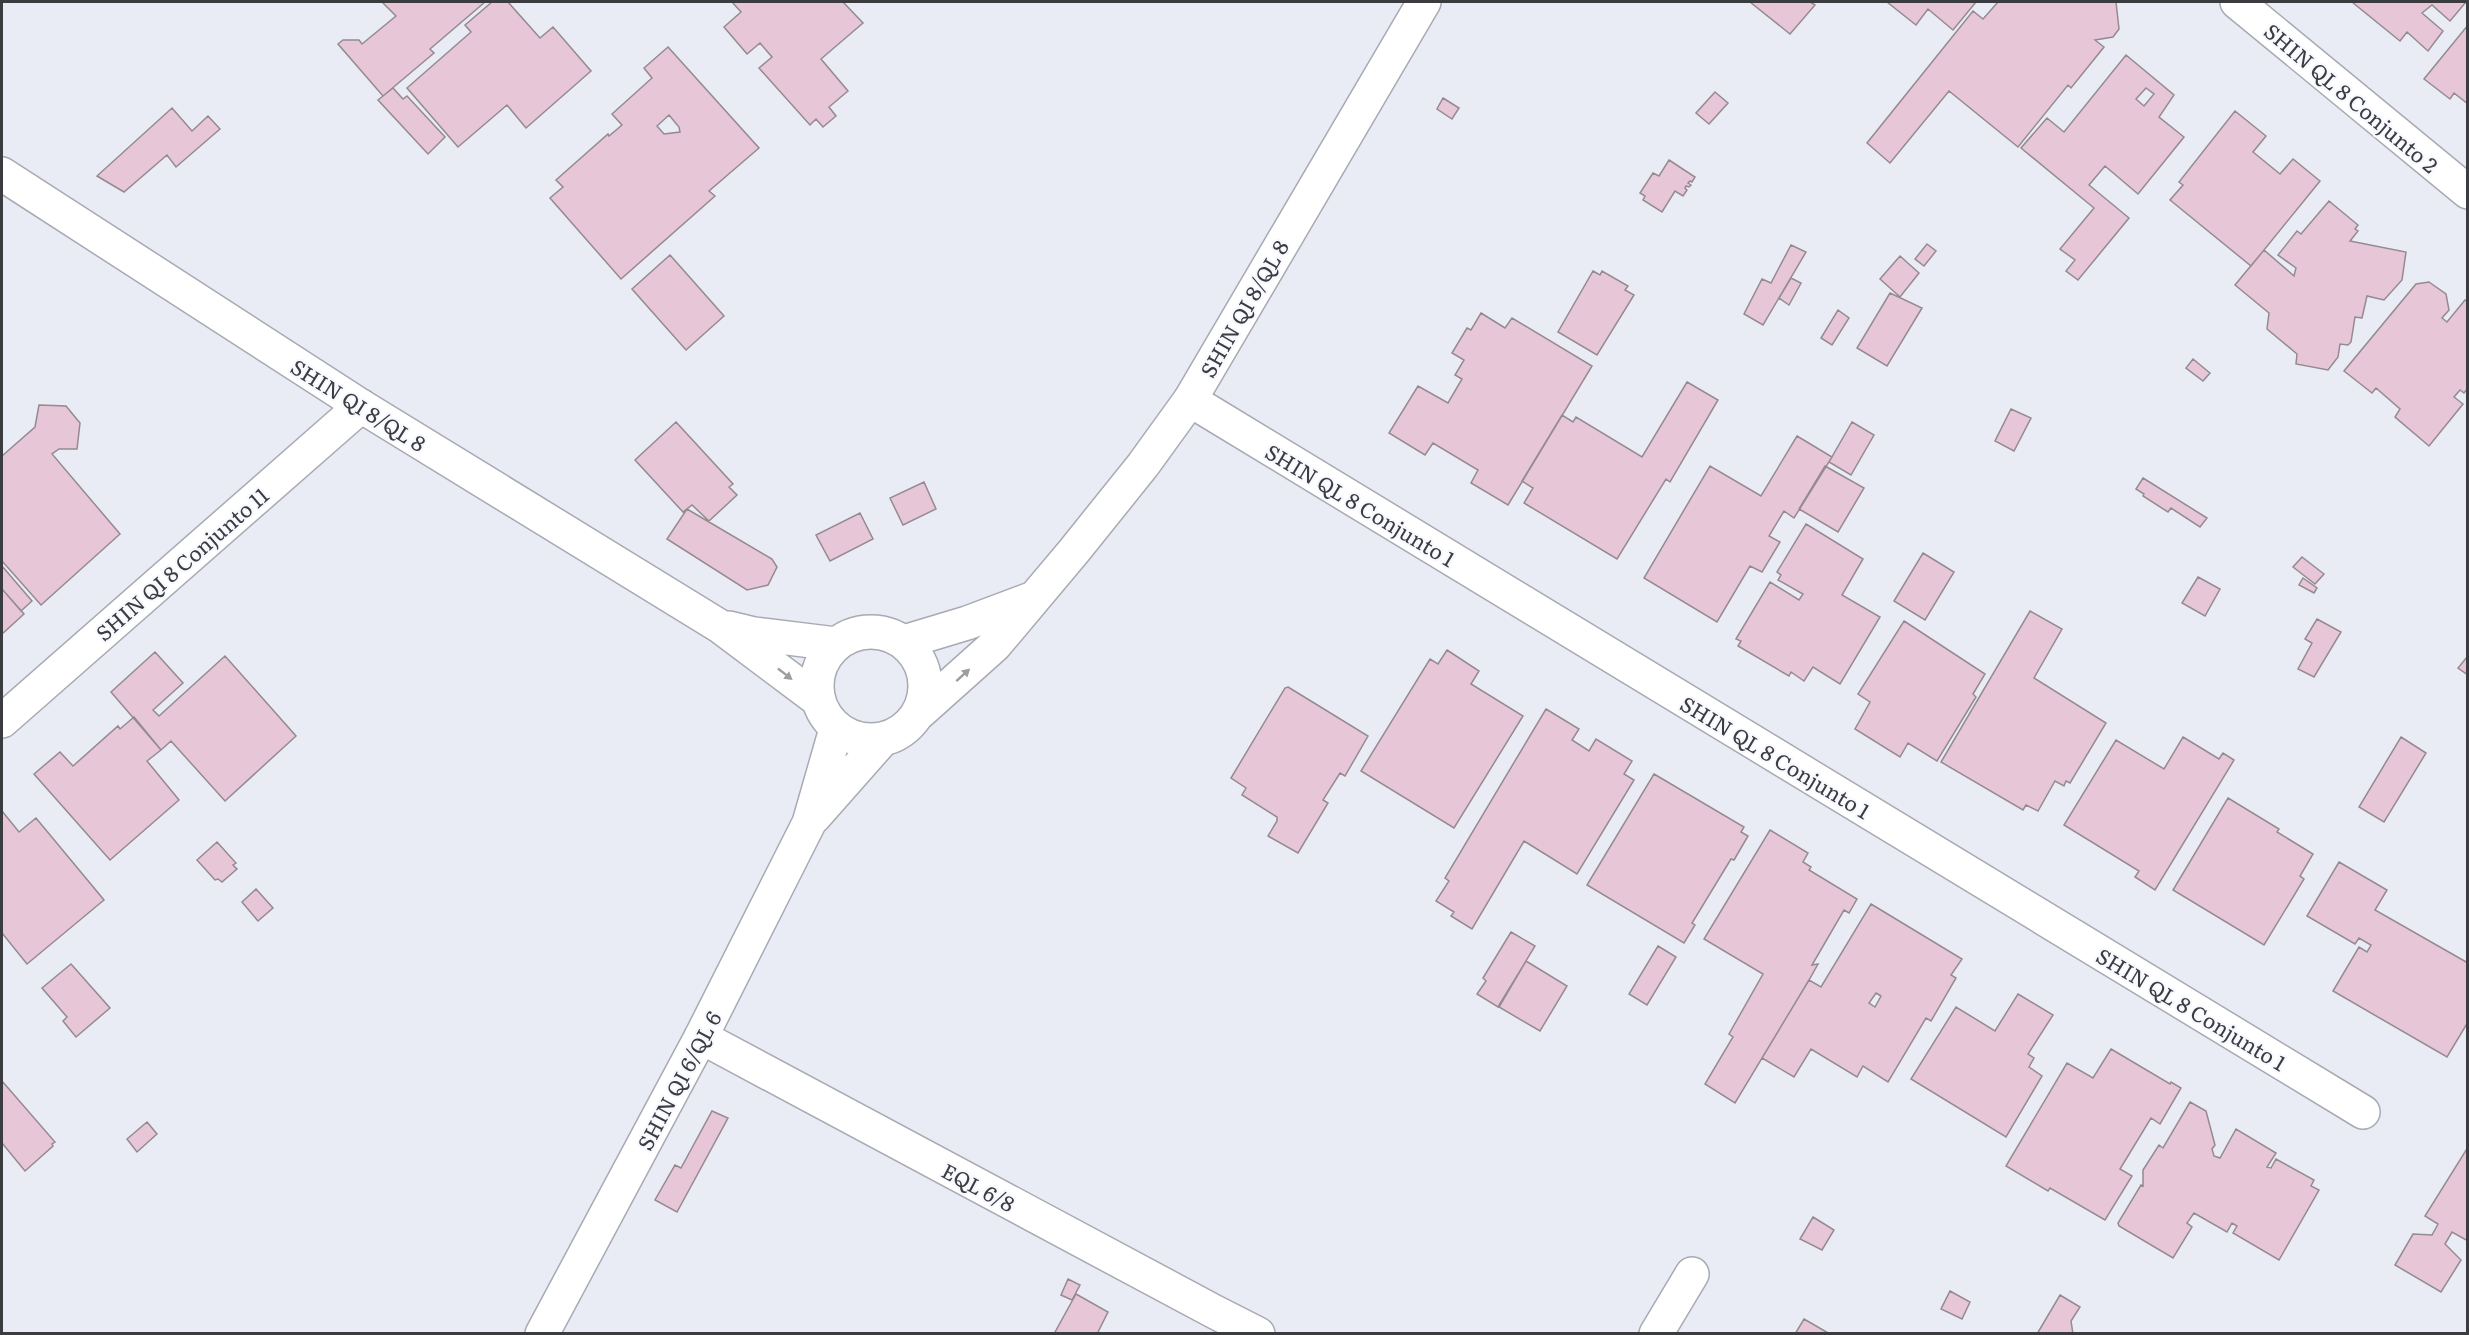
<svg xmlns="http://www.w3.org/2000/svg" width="2469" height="1335" font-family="Literata,serif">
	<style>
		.building { fill: #e7c7d7; stroke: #948a8f; stroke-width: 1.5; fill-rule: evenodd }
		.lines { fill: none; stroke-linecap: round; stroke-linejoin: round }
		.minor-casing { stroke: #a8aab3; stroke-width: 36 }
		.tertiary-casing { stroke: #a8aab3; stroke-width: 36 }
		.minor { stroke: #fff; stroke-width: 33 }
		.tertiary { stroke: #fff; stroke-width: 33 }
		.oneway { fill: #9d9ea0 }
		.labels { text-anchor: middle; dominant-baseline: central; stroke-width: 4.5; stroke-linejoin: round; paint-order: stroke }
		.street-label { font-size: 21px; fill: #3b3c40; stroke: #f7f9ff }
	</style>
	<rect width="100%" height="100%" fill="#e9ebf5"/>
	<path class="building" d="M382,2H485L430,49L434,53L383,96L338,44L343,40H359L362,44L396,16Z
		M492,2H508L540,38L553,27L591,71L526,128L507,105L458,147L407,88L471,32L465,25Z
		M732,2H843L863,23L821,59L848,91L829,107L836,116L823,127L816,119L810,125L759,68L772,57L760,43L747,54L724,27L741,12Z
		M1750,2H1810L1815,5L1790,34Z
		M1887,2H1976L1953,30L1928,9L1916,25Z
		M1998,2H2116L2119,29L2113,37L2095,40L2104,47L2071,88L2068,85L2018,147L1949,91L1890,163L1867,143L1973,11L1983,19Z
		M2352,2H2466L2450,21L2432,5L2422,13L2443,31L2428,51L2407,32L2400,41Z
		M2468,25V104L2454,93L2450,99L2424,79Z
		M668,47L759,148L709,191L715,196L621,279L550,198L563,187L556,180L608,134L609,136L622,125L612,114L652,78L644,68ZM669,115L679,127L680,132L664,134L657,126Z
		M2126,55L2174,95L2159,117L2184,137L2138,194L2105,166L2089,185L2129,218L2078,280L2066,271L2075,260L2060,249L2094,208L2021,148L2047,118L2064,132ZM2146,88L2154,94L2144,106L2136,99Z
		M393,88L403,99L407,96L445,137L428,154L378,100Z
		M1715,92L1728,103L1709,124L1696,113Z
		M1443,98L1459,108L1452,119L1437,109Z
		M172,108L192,131L208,116L220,129L176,167L167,155L124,192L97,176Z
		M2235,111L2266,136L2253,152L2280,174L2293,159L2320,181L2251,266L2170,200L2183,185L2179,182Z
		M1669,160L1695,177L1692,182L1690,181L1688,183L1691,185L1689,187L1686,186L1685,188L1687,190L1683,196L1675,191L1662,212L1643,200L1645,196L1640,193L1653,173L1659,176Z
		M2329,201L2358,225L2355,229L2358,231L2350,241L2406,252L2402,280L2384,300L2367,296L2362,318L2355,317L2351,342L2348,345L2340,344L2338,357L2328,370L2296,364L2297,354L2267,329L2269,313L2235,285L2264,250L2294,276L2296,268L2278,255L2297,231L2301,234Z
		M1927,244L1936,251L1924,266L1915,259Z
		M1791,245L1806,252L1763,325L1744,314L1762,279L1771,283Z
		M670,255L724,316L686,350L632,289Z
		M1900,256L1919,273L1900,297L1880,279Z
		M1593,271L1600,275L1602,271L1628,286L1625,290L1634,295L1597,355L1558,332Z
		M1791,278L1801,283L1789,305L1779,298Z
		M2429,282L2446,294L2449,310L2442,318L2447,322L2465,300L2468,302V388L2464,393L2460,390L2454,397L2463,404L2429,446L2395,417L2400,409L2376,388L2372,393L2344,371L2416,284Z
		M1890,293L1922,308L1887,366L1857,348Z
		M1838,310L1849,318L1832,345L1821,338Z
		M1481,313L1505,328L1512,318L1592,366L1508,505L1471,483L1478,470L1433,443L1425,455L1389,433L1418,386L1448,403L1462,379L1455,375L1464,360L1452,353L1467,328L1471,330Z
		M2193,359L2210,373L2203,381L2186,368Z
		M1687,382L1718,400L1670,482L1666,479L1617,559L1524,503L1533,488L1522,481L1562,415L1573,422L1576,417L1642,457Z
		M39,405L66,406L80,423L77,449H59L52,454L120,534L41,605L2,561V456L35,427Z
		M2011,409L2031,418L2014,451L1995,441Z
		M676,422L733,484L729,487L737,495L709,521L692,505L683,512L635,460Z
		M1852,422L1874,435L1851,475L1829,462Z
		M1797,436L1832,457L1794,518L1784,511L1769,536L1780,542L1762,572L1750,566L1717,622L1644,578L1710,466L1761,496Z
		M1825,466L1864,488L1838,532L1799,509Z
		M2143,478L2207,518L2200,527L2171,508L2168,512L2143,496L2144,494L2136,489Z
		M924,482L936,509L903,525L890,498Z
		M687,509L772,559L777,567L768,585L747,590L667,539Z
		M860,513L873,539L830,561L816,535Z
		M1806,524L1863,559L1842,595L1880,617L1840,684L1813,667L1804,681L1791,672L1789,676L1738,646L1741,641L1736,639L1770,582L1799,600L1803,594L1778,580L1781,575L1777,572Z
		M1923,553L1954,572L1925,620L1894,601Z
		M2302,557L2324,574L2315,584L2293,567Z
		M2,566L32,601L21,611L2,589Z
		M2198,577L2220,589L2205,616L2182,603Z
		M2303,578L2317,588L2314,593L2299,585Z
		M2,589L24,614L2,634Z
		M2030,611L2062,629L2034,678L2106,723L2070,783L2066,781L2064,786L2055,781L2038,811L2026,805L2023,810L1941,762Z
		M2317,619L2341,632L2314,677L2298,669L2312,643L2305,639Z
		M1904,621L1985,674L1973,694L1976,697L1937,761L1908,743L1900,757L1855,729L1870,702L1858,694Z
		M1447,650L1479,671L1471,684L1523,716L1454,828L1361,771L1430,659L1438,664Z
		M155,652L183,683L153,710L159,716L225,656L296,736L225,801L171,741L161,750L111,692Z
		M2467,657H2468V675L2458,668Z
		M1288,687L1368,736L1345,776L1340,773L1323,800L1328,803L1298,853L1268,836L1277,821V817L1242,795L1246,788L1231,778L1285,688Z
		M1546,709L1579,729L1572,740L1589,751L1596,739L1632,761L1624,774L1634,780L1577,874L1524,841L1472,929L1451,916L1454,912L1436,901L1449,881L1445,878Z
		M134,717L161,750L147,761L179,800L110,860L34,774L60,752L73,766L118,726L120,729Z
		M2183,737L2219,759L2223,753L2234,760L2155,890L2135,877L2139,871L2064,825L2116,740L2164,769Z
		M2401,737L2426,753L2384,822L2359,807Z
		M1654,774L1744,827L1741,832L1748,836L1734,860L1731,859L1692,923L1695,925L1684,943L1587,885Z
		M2228,798L2279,829L2277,832L2313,854L2300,876L2304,879L2264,945L2173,890Z
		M2,811L19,832L36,818L104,900L27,964L2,933Z
		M1770,830L1808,853L1803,862L1811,867L1809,870L1857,899L1849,913L1844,910L1812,965L1818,964L1809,980L1735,1103L1705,1084L1733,1037L1729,1034L1763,974L1704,939Z
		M217,842L236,863L233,865L237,869L222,882L218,879L215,880L197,860Z
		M2339,862L2387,890L2375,910L2468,963V1022L2447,1057L2333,991L2359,947L2367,952L2371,945L2359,938L2355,944L2307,916Z
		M256,889L273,908L258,921L242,902Z
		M1871,904L1962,959L1951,975L1956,978L1931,1021L1926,1018L1888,1082L1863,1066L1857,1077L1811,1049L1794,1077L1762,1058L1809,980L1821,987ZM1876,993L1881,996L1875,1007L1869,1003Z
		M1511,932L1535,946L1498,1007L1477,994L1486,981L1483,978Z
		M1658,946L1676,957L1647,1005L1629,994Z
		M1526,961L1567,986L1540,1031L1499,1007Z
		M71,964L110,1008L76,1037L63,1021L67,1017L42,988Z
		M2018,994L2053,1015L2028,1054L2034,1058L2029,1067L2042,1076L2006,1137L1911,1079L1956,1007L1995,1031Z
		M2111,1049L2170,1084L2171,1082L2181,1088L2160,1124L2151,1118L2120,1169L2132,1176L2105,1220L2050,1188L2048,1191L2006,1166L2067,1063L2093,1078Z
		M2,1081L55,1142L52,1144L53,1146L25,1171L2,1143Z
		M2190,1102L2206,1111L2215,1145L2212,1149L2214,1156L2220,1158L2236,1129L2276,1153L2267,1167L2271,1168L2276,1159L2314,1180L2311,1186L2319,1190L2279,1260L2233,1233L2237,1226L2232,1223L2227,1232L2194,1213L2187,1223L2192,1227L2173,1258L2119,1226L2118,1223L2141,1185L2143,1186V1170L2159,1145L2163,1148Z
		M712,1111L728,1118L677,1212L655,1200L675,1165L681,1168Z
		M147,1122L157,1134L137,1152L127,1139Z
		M2468,1147V1241L2452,1232L2445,1244L2461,1260L2441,1292L2395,1265L2413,1234L2432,1235L2438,1224L2425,1216Z
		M1813,1217L1834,1230L1822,1250L1800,1239Z
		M1068,1279L1080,1285L1072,1300L1061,1295Z
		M1950,1291L1970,1302L1962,1319L1941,1309Z
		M1076,1294L1108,1312L1097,1334H1054Z
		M2060,1295L2080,1307L2071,1321L2073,1334H2037Z
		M1804,1319L1830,1334H1795Z"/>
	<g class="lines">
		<defs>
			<path id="minor" d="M2237,2L2468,192
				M1190,400L2363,1112
				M2,721L361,406
				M701,1037L1213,1311L1258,1334
				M1656,1334L1692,1274"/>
			<path id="tertiary" d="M2,174L361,406L721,627L817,699
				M729,628L754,634L836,644
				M817 686a54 54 0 1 1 108 0a54 54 0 1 1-108 0Z
				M904,642L967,623L1031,599
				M919,713L995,645L1074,551L1143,465L1190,400L1424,2
				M814,817L882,740
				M542,1334L701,1037L809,823L836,729"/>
		</defs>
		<use href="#minor" class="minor-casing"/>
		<use href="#tertiary" class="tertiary-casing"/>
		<use href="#minor" class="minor"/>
		<use href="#tertiary" class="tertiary"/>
	</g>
	<defs><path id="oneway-solid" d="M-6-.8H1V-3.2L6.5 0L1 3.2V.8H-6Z" transform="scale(1.5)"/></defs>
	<g class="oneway">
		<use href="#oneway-solid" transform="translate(785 674) rotate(38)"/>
		<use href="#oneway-solid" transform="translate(963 675) rotate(-42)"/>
	</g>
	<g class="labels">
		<g class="street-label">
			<text transform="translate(2352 97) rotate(40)">SHIN QL 8 Conjunto 2</text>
			<text transform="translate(1243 308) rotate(-60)">SHIN QI 8/QL 8</text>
			<text transform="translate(359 404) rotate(32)">SHIN QI 8/QL 8</text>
			<text transform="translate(1361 504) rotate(31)">SHIN QL 8 Conjunto 1</text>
			<text transform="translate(181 563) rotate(-41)">SHIN QI 8 Conjunto 11</text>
			<text transform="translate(1776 756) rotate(31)">SHIN QL 8 Conjunto 1</text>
			<text transform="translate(2192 1008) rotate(31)">SHIN QL 8 Conjunto 1</text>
			<text transform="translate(678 1080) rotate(-62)">SHIN QI 6/QL 6</text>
			<text transform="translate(979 1186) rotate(28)">EQL 6/8</text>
		</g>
	</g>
	<rect width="2469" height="1335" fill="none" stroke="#3b3c40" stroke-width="6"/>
</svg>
